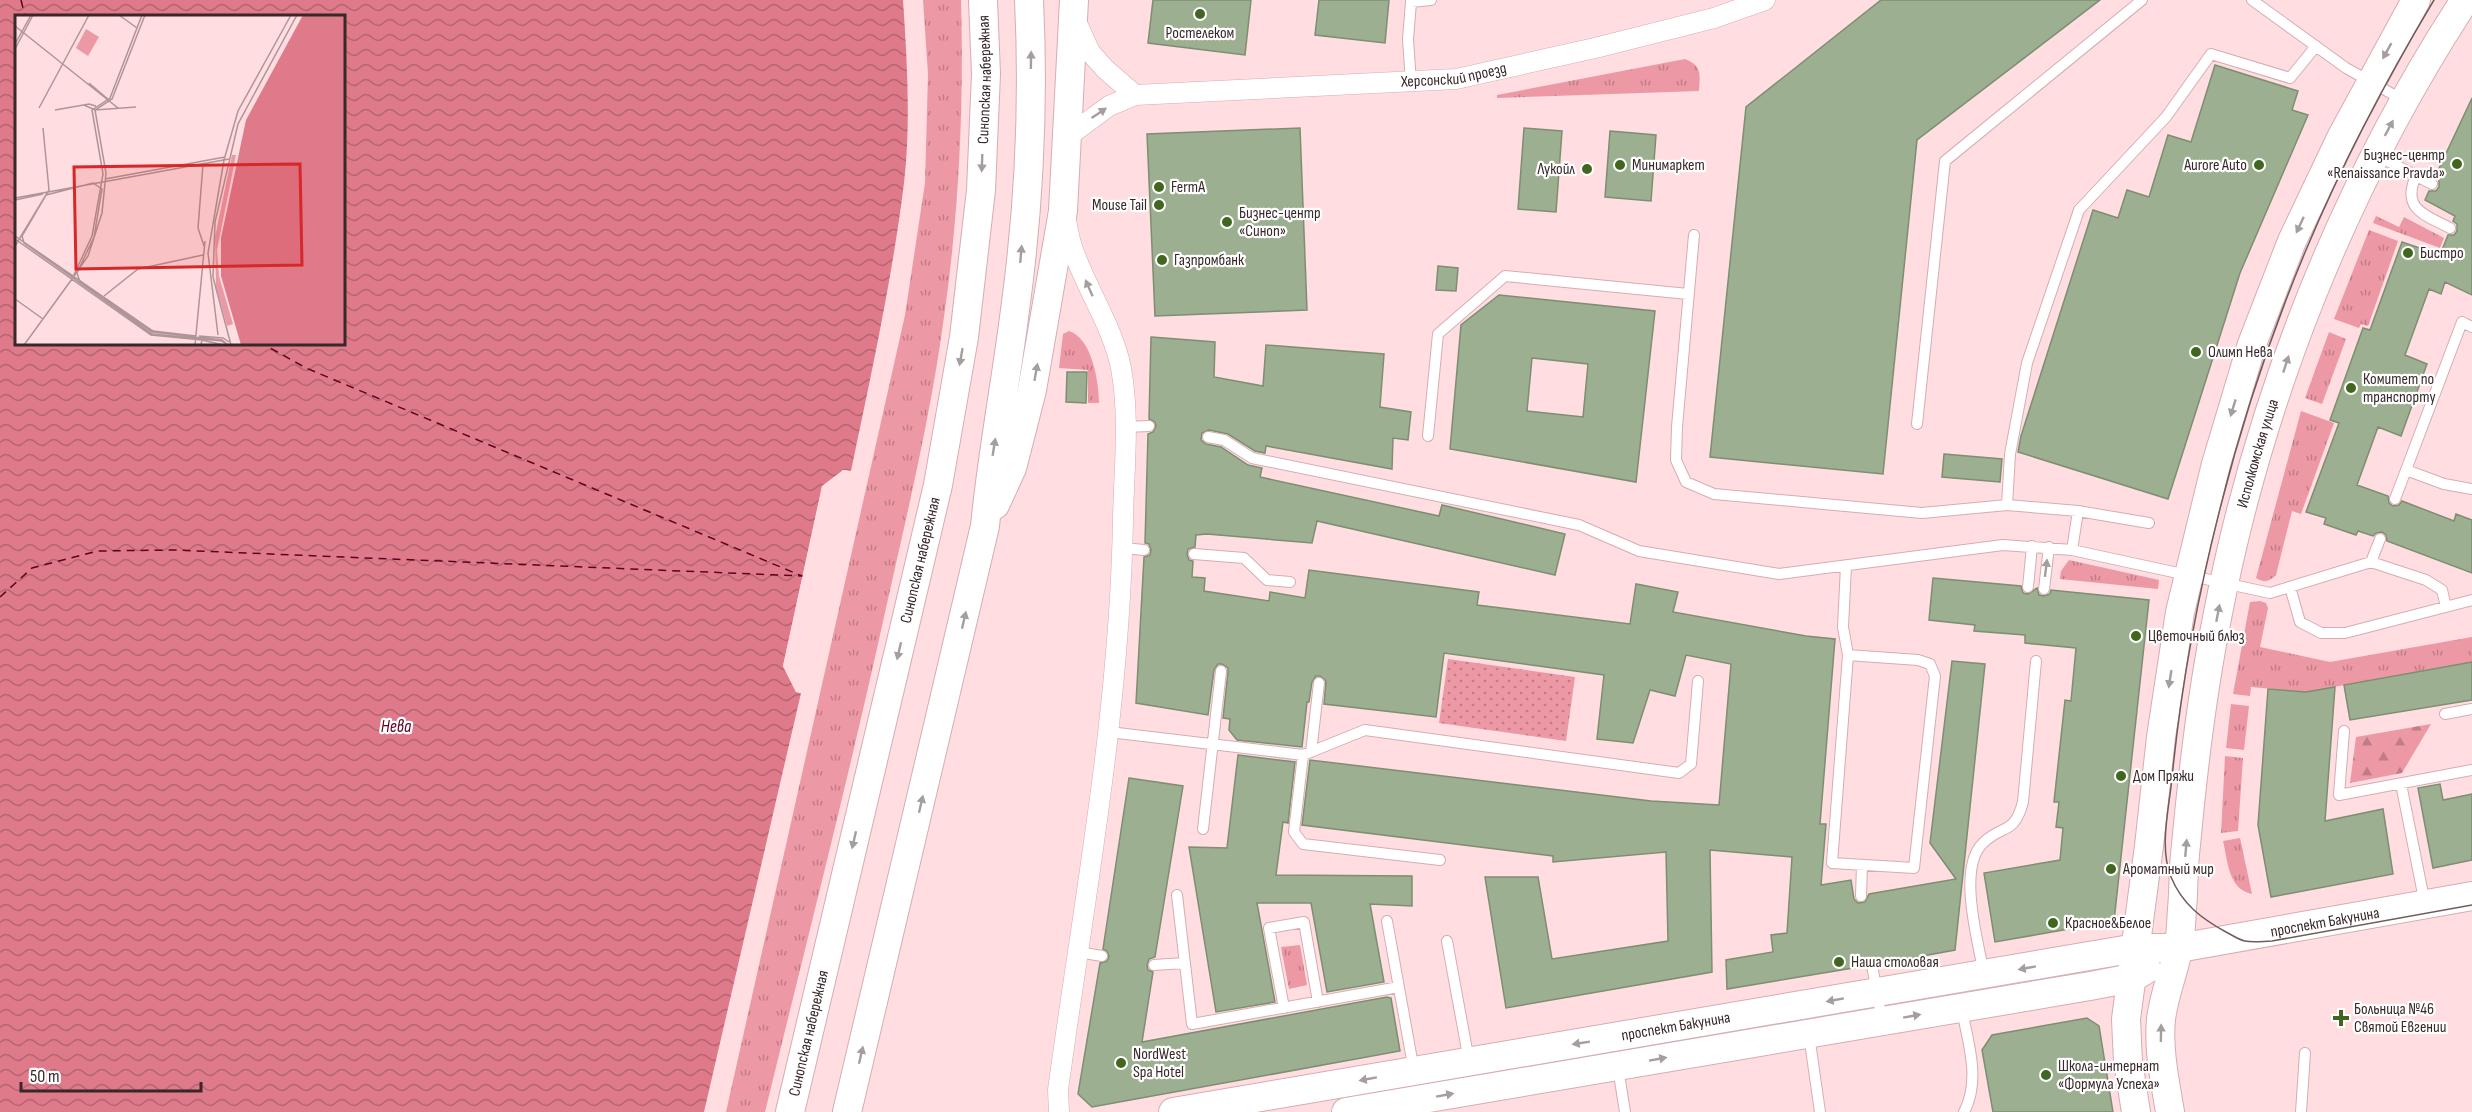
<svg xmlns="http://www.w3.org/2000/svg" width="2472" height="1112" font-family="'Sofia Sans Condensed',sans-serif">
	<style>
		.grass { fill: url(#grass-tufts) }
		.forest { fill: url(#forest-firs) }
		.park { fill: url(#park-dots) }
		.water { fill: url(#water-waves); fill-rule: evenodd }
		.pier { fill: #ffdde1 }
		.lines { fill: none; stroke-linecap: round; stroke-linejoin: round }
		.ferry { stroke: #600021; stroke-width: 1.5; stroke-dasharray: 8 6; stroke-linecap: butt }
		.building { fill: #9daf91; stroke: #7d8e71; stroke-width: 1.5; fill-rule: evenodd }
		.lane-casing { stroke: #d5adb1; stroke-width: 12 }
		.street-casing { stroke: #d5adb1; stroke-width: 21 }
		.secondary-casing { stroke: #d5adb1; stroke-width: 30 }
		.lane { stroke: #fff; stroke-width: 10 }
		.street { stroke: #fff; stroke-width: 20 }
		.secondary { stroke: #fff; stroke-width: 28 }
		.tram { stroke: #705b5d; stroke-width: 1.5 }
		.oneway { fill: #a59e9f }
		.poi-dot { fill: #40661f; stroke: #fff; stroke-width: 2 }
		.labels { text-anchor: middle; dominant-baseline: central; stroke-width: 4.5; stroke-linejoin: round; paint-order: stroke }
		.poi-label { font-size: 16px; fill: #38282a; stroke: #fff; text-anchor: start }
		.street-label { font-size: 16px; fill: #38282a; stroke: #fff }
		.water-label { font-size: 18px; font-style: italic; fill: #600021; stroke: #fff }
		.inset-river { fill: none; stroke: #de7a8a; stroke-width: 3 }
		.inset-road { fill: none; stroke: #af9598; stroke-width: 1.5 }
		.view { fill: #d62828; fill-opacity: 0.15; stroke: #d62828; stroke-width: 3 }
		.inset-edge { fill: none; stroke: #38282a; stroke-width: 3 }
	</style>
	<defs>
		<pattern id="grass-tufts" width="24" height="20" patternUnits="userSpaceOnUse" patternTransform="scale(1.5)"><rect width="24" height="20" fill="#ed99a5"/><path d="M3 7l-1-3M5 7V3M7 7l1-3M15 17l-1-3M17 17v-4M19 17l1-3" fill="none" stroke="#c17d87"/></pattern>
		<pattern id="forest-firs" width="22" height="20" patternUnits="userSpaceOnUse" patternTransform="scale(1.5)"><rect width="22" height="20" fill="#ed99a5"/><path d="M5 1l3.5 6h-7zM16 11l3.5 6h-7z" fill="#c17d87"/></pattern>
		<pattern id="park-dots" width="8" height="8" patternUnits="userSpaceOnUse" patternTransform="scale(1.5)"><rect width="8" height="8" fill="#ed99a5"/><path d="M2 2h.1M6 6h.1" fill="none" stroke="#c17d87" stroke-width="1.8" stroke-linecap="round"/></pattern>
		<pattern id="water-waves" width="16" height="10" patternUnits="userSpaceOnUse" patternTransform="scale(1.5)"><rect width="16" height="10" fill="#de7a8a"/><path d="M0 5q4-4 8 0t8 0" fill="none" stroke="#b56471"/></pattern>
	</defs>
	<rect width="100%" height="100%" fill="#ffdde1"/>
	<path class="grass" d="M923,0H961C964,108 959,216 943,324C930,419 907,514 886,608C849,777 806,944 765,1112H726L905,315L925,183L928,74Z
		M1685,59C1702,66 1700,73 1699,91L1497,98V95Z
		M2376,216L2399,227L2404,217L2444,238L2440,248L2373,223Z
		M2369,230L2398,241L2368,326L2361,324L2359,328L2334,319Z
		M1069,331C1092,338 1099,382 1099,403H1088V370L1059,368L1063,334Z
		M2329,332L2346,339L2322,404L2305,398Z
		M2301,411L2334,423L2301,514L2292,511L2276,575C2269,582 2264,583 2256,578Z
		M2069,560L2159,580L2158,589L2060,579L2061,571Z
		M2260,601L2266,603L2268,608L2260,647L2330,662L2472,637V662L2306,692L2251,687L2250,696L2233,694L2250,602Z
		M2231,704L2249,706L2244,750L2226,748Z
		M2225,756L2243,758L2238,831L2221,833Z
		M2240,838L2252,894C2228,889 2228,861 2223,841Z
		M1300,945L1307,985L1289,989L1281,947Z"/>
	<path class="forest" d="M2431,724L2402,773L2350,783L2356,737Z"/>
	<path class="park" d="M1448,659L1575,677L1566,741L1439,723Z"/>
	<path class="water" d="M0,0H903C907,60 911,123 904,183C892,280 871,375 851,471L843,470L822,487L783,666L796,692L801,693L704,1112H0ZM16,16H344V344H16Z"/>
	<path class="pier" d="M843,470L851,471L850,474L844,473L824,488L786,666L798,689L802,690L801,693L796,692L783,666L822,486Z"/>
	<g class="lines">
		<path class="ferry" d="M21,0L25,16
			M0,597L32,568L98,551L174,550L802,576L306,368L263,344"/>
	</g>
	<path class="building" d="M1153,0H1251L1245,55L1148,43Z
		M1319,0H1389L1385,43L1315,35Z
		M1881,0H2100L1917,140L1883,474L1710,457L1746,107Z
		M2215,65L2298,91L2292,110L2308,115L2240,273L2168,499L2018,452L2021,436L2093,210L2118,218L2127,190L2149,197L2168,135L2191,142Z
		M2472,98V295L2445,282L2441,294L2429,289L2405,355L2427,364L2401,436L2378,427L2357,485L2388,496L2389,503L2393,506L2399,505L2402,501L2454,521L2456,514L2472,520V573L2387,541L2386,535L2382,532L2376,533L2373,536L2358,531L2356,535L2324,524L2326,518L2306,512L2339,423L2330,420L2363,328L2370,330L2402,242L2440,255L2448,235H2454L2457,231V224L2453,221L2455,216L2425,200L2429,191H2436L2439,187V180L2435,177Z
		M1300,128L1307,310L1155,316L1147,134Z
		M1524,128L1562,131L1556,212L1518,209Z
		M1610,131L1656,135L1651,201L1605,197Z
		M1438,266L1458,268L1456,291L1436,290Z
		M1499,295L1655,311L1636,482L1450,449L1461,325ZM1532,358L1588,364L1583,417L1527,411Z
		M1151,337L1215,342L1214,377L1263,386L1266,345L1384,354L1380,407L1411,412L1408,440L1393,438L1392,469L1266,446L1265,453L1255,451L1228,434L1209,430L1202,433L1201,440L1206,444L1221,447L1248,465L1262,468L1260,477L1439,516L1442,505L1565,534L1555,575L1317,521L1312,543L1207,534L1196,535L1195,547L1188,549L1187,554L1189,560L1193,561L1192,577L1205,578L1204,591L1269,601L1270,592L1305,598L1309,570L1479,592L1477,605L1630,624L1636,584L1678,592L1673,612L1806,636L1835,639L1820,824H1826L1821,885L1851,880L1854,899L1858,903L1865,902L1869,894L1956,879L1930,843L1952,661L1985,664L1955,950L1879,964L1877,960L1871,958L1867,960L1865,966L1727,989L1726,960L1773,952L1771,935L1787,933L1792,857L1710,850L1712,972L1506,1008L1485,877H1538L1552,959L1668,941L1666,852L1553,862V856L1302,825L1310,760L1651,801L1719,805L1731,664L1686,655L1675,696L1650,690L1633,743L1597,739L1604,675L1444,653L1436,717L1324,704L1326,681L1320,676H1316L1312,682L1309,702H1307L1302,747L1237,740L1229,730L1230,719L1223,718L1228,672V668L1222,664H1218L1214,670L1208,715L1136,703L1144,557L1150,555L1151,550L1149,544L1145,543L1148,434L1153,432L1156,426L1155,422L1149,419Z
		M1067,372H1087L1086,403L1066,402Z
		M1944,454L2002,459L2000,482L1942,477Z
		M1933,578L2021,586L2023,593L2028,594L2037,588L2039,595L2044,596L2050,594L2051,590L2149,600L2114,921L1995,942L1984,873L2060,860L2063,828L2056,827L2059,802H2054L2065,700L2071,701L2076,648L2025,643V635L1974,631L1975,625L1929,620Z
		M2472,662V700L2350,720L2344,685Z
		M2335,687L2325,821L2383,809L2393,874L2271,897L2258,825L2268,689L2306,692Z
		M1238,755L1295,762L1288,823L1283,822L1276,875L1412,876V906L1370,904L1384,982L1327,992L1311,903H1257L1275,1002L1216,1012L1189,847L1227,848Z
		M1129,778L1183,786L1155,957L1149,959L1147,965L1148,970L1153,972L1142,1042L1387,997L1391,998L1400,1051L1092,1107L1078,1094L1100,963L1107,961L1109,957L1107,951L1103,949Z
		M2440,784L2443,800L2472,794V860L2433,868L2418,788Z
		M2087,1018L2099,1026L2113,1112H1993L1982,1050L1992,1035Z"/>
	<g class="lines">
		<defs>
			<path id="lane" d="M2252,0L2346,68L2403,100
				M1411,83L1408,39L1411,2L1431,0
				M2378,156L2432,184
				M2416,176C2401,209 2425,215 2450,228
				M1694,235L1677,427L1676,460L1686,482L1714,494L1922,513L2007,505L2078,511L2149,523
				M1917,424L1945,161L2142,0
				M1125,427L1149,426
				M1428,436L1438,334L1505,276L1688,294
				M1208,437L1224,440L1252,458L1579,525L1639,551L1779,574L2003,545L2072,550L2270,593L2371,562L2426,580L2442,590L2446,607
				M2406,470L2444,484L2472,489
				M2395,499L2462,322L2472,327
				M2007,505L2010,454L2027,363L2079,210L2166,117L2211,54L2290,78L2316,46
				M1123,548L1144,550
				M2072,550L2078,511
				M1194,554L1244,558L1267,580L1290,582
				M2371,562L2380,539
				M1846,566L1843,627L1848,655L1832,863L1914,868L1935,676L1930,664L1918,660L1848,655
				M2028,587L2032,546
				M2290,587L2300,622L2321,633H2345L2472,600
				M2044,589L2049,547
				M2445,714L2472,709
				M2344,731L2339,795L2472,770
				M1109,732L1303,755L1365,730L1679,773L1691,764L1698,681
				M1311,752L1319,683
				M1303,755L1294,832L1303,844L1440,860
				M2401,784L2425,904
				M1203,829L1221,671
				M1177,895L1192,1024L1399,987
				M1861,896L1862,865
				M1387,921L1414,1071
				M1447,941L1469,1061
				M1078,952L1102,956
				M1154,965L1185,963
				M1872,965L1882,1021
				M1984,974C1978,941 1957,868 1983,843C2002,824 2014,836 2023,802L2036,661
				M1284,1008L1269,928L1304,922L1318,1002
				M1962,1010C1968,1043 1981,1080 1964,1112
				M1809,1035L1820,1112
				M1618,1068L1625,1112
				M2301,1112L2305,1053"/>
			<g id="street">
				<path d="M1076,21L1090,52L1105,69L1135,95"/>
				<path id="s1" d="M1067,137L1109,106L1135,95L1456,79L1595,48L1714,18L1765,0"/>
				<path d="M1059,1112L1058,1090C1084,899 1120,712 1123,518C1124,469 1130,417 1121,368C1113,328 1089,293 1075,255C1070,244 1068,231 1066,220"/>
			</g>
			<g id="secondary">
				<path d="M995,505L1012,468L1032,390L1063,211L1074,0"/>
				<path id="s2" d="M790,1112L938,485L964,337L981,190L986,74L983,0"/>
				<path d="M847,1112L985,526C992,453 1006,382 1015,310C1029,208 1034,103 1029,0"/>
				<path id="s3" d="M1173,1112L2136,948H2179L2472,896"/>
				<path d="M1346,1112L2090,986L2132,978L2147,969"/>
				<path d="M2136,1112L2128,1062L2126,1019L2149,846L2161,737L2180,612L2216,464L2252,344L2292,241L2341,138L2416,0"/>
				<path id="s4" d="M2170,1112C2165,1081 2158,1050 2161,1019C2164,995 2173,974 2178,950C2181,937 2181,923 2182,909C2184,888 2183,866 2186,845C2193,769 2202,693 2217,618C2259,399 2343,187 2465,0"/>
			</g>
		</defs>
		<use href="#lane" class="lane-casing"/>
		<use href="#street" class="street-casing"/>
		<use href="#secondary" class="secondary-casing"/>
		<use href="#lane" class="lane"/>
		<use href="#street" class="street"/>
		<use href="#secondary" class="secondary"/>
		<path class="tram" d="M2434,0C2386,80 2342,164 2306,250C2238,412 2189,603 2172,778C2169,809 2159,847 2171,877C2182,904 2202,919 2226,932C2232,935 2239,940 2245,941C2254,943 2264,941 2272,941L2472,905"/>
	</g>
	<defs><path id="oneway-solid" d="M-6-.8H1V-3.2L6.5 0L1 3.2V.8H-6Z" transform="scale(1.5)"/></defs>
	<g class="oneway">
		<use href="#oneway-solid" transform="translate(2387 51) rotate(119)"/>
		<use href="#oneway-solid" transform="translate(1031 60) rotate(-89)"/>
		<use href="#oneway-solid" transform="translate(1099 113) rotate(-34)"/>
		<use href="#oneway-solid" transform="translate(2389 128) rotate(-62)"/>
		<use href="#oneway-solid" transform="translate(982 163) rotate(92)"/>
		<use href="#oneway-solid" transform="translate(2300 225) rotate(115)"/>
		<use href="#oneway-solid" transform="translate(1021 254) rotate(-85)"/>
		<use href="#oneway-solid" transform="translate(1089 288) rotate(-114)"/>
		<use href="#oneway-solid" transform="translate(961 357) rotate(100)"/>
		<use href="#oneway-solid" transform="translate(2286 364) rotate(-72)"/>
		<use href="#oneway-solid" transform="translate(1036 372) rotate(-80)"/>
		<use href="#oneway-solid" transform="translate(2233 408) rotate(107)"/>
		<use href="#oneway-solid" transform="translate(994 447) rotate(-81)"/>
		<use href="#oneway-solid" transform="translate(2046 568) rotate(-83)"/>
		<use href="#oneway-solid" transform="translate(2218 613) rotate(-79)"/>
		<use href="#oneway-solid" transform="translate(964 620) rotate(-77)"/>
		<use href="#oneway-solid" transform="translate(899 651) rotate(103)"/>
		<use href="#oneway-solid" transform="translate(2170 679) rotate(99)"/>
		<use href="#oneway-solid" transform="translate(921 804) rotate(-77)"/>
		<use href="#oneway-solid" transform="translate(854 840) rotate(103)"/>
		<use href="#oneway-solid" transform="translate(2186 848) rotate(-85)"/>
		<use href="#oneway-solid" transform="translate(2027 968) rotate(170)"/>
		<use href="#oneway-solid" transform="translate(1835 1000) rotate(170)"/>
		<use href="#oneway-solid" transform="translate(1912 1016) rotate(-10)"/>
		<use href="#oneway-solid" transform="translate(2161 1033) rotate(-89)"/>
		<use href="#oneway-solid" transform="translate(1581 1043) rotate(171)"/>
		<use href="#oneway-solid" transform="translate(861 1055) rotate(-77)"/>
		<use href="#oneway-solid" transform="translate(1658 1059) rotate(-10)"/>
		<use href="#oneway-solid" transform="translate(1368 1079) rotate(170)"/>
		<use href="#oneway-solid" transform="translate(1445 1095) rotate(-10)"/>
	</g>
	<g class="poi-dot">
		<circle cx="1200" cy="14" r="6"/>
		<circle cx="2457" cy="164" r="6"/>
		<circle cx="1620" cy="165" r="6"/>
		<circle cx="2259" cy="165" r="6"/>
		<circle cx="1587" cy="169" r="6"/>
		<circle cx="1159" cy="187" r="6"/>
		<circle cx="1159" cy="205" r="6"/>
		<circle cx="1227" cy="222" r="6"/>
		<circle cx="2408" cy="253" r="6"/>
		<circle cx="1162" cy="260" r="6"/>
		<circle cx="2196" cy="352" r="6"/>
		<circle cx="2351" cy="388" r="6"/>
		<circle cx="2136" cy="636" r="6"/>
		<circle cx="2121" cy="776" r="6"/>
		<circle cx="2111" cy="869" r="6"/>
		<circle cx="2053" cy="923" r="6"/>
		<circle cx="1839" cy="962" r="6"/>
		<path d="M2338 1009h6v6h6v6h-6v6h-6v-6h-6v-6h6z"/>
		<circle cx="1121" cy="1063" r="6"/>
		<circle cx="2046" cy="1075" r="6"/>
	</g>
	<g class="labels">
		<g class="poi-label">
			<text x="1200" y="33" text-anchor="middle">Ростелеком</text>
			<text x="2445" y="155" text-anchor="end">Бизнес-центр<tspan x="2445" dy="18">«Renaissance Pravda»</tspan></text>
			<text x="1632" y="165">Минимаркет</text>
			<text x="2247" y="165" text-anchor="end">Aurore Auto</text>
			<text x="1575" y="169" text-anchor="end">Лукойл</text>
			<text x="1171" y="187">FermA</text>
			<text x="1147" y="205" text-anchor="end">Mouse Tail</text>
			<text x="1239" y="213">Бизнес-центр<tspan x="1239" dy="18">«Синоп»</tspan></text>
			<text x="2420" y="253">Бистро</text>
			<text x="1174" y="260">Газпромбанк</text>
			<text x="2208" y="352">Олимп Нева</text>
			<text x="2363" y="379">Комитет по<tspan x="2363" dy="18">транспорту</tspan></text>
			<text x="2148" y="636">Цветочный блюз</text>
			<text x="2133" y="776">Дом Пряжи</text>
			<text x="2123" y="869">Ароматный мир</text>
			<text x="2065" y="923">Красное&amp;Белое</text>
			<text x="1851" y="962">Наша столовая</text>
			<text x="2354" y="1009">Больница №46<tspan x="2354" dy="18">Святой Евгении</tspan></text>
			<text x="1133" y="1054">NordWest<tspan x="1133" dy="18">Spa Hotel</tspan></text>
			<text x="2058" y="1066">Школа-интернат<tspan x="2058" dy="18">«Формула Успеха»</tspan></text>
		</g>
		<g class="street-label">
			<text stroke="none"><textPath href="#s1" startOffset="400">Херсонский проезд</textPath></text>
			<text stroke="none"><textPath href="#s2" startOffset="1053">Синопская набережная</textPath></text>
			<text stroke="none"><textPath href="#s4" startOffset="669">Исполкомская улица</textPath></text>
			<text stroke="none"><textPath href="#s2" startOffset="567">Синопская набережная</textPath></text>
			<text stroke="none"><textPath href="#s3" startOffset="1168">проспект Бакунина</textPath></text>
			<text stroke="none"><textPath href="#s3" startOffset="510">проспект Бакунина</textPath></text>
			<text stroke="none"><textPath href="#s2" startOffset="81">Синопская набережная</textPath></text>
		</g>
		<g class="water-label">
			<text x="396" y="726">Нева</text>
		</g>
	</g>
	<g transform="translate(15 15)">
		<rect width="330" height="330" fill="#ffdde1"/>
		<path d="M71,14L84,22L73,41L61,33ZM217,140H221L202,235L204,261L218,309L212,311L201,272L200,222Z" fill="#ed99a5"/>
		<path d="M288,0H330V330H226L206,261V223L231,105Z" fill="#de7a8a"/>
		<path class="inset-river" d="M309,330L277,230L258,217L213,199L277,200L287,195L330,49"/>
		<path class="inset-road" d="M104,0L122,13M0,11L103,93M0,29L16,0M0,34L18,0M74,68L94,85M69,90L80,95L121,92M24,93L74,0M40,95L74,89L81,91M188,149L183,213L189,231M90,164L210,142M0,183L214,144M0,185L28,179M0,221L138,316L181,321M0,224L136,320L187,325M0,231L34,175L28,113M57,264L73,241L87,198L91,158L80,95L97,84L130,0M89,281L123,254L188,240M0,284L28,304M203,320L193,238L209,145L223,96L276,0M184,321L208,323L214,327M9,330L57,264L77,221L88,159L77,95L95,83L127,0M180,330L190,226M186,330L187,325L208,330M212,330L207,326L137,319L9,228L7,221L31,180L78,168L87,174L79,222L62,258L65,267L137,317L207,325L213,330M216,330L198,262L200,207L223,109L282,0"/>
		<path class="view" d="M285,149L287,250L61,254L59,152Z"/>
		<rect width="330" height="330" class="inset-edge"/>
	</g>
	<path d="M21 1082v9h180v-9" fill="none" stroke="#38282a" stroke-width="3"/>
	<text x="30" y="1082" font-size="18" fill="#38282a" stroke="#ffffff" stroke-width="4.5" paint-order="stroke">50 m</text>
</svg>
